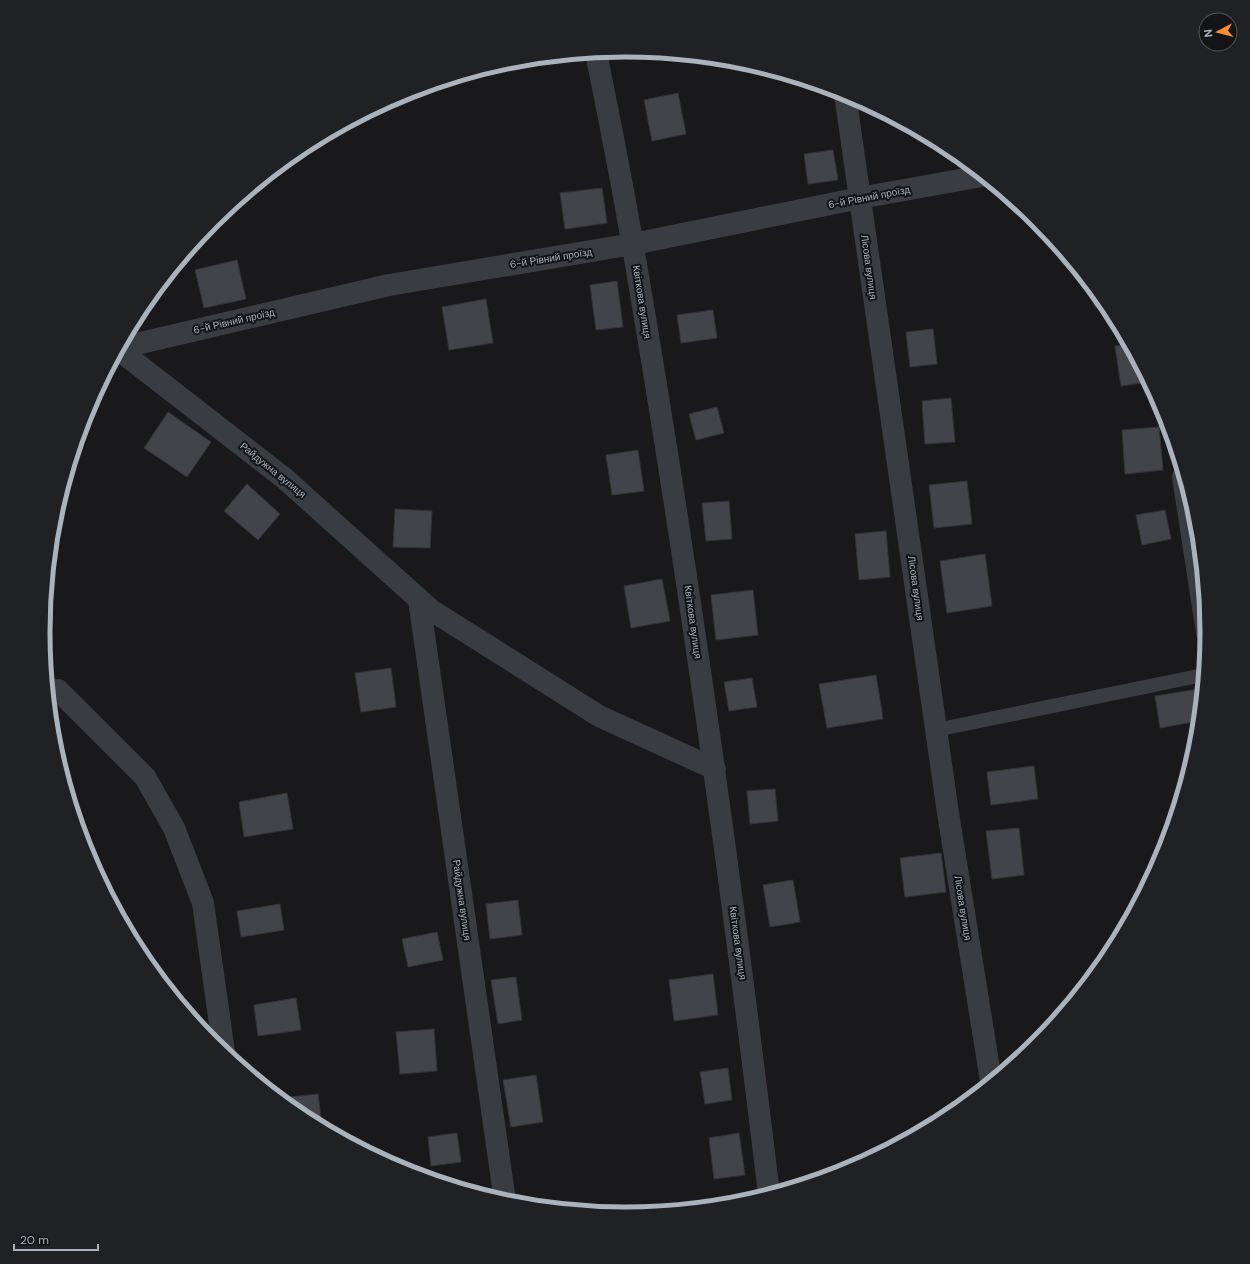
<svg xmlns="http://www.w3.org/2000/svg" width="1250" height="1264" font-family="'DM Sans',sans-serif">
	<style>
		.building { fill: #434449; stroke: #333438 }
		.lines { fill: none; stroke-linecap: round; stroke-linejoin: round }
		.service { stroke: #393c41; stroke-width: 14 }
		.minor { stroke: #393c41; stroke-width: 22 }
		.labels { text-anchor: middle; dominant-baseline: central; stroke-width: 4; stroke-linejoin: round; paint-order: stroke }
		.street-label { font-size: 10px; fill: #aab3bc; stroke: #141417 }
		.rim { fill: none; stroke: #aab3bc; stroke-width: 5 }
	</style>
	<rect width="100%" height="100%" fill="#19191c"/>
	<path class="building" d="M678,93L686,134L652,141L644,100Z
		M833,150L838,180L808,184L804,154Z
		M602,188L607,223L565,229L560,193Z
		M237,260L246,299L204,308L195,270Z
		M617,281L623,327L596,330L590,285Z
		M1093,289L1107,306L1095,307Z
		M155,291L157,300L147,302Z
		M486,299L493,343L449,350L442,307Z
		M713,310L717,338L681,343L677,315Z
		M933,329L937,364L910,367L906,332Z
		M1128,345L1148,382L1121,386L1115,346Z
		M951,398L955,442L925,444L922,401Z
		M717,407L724,433L696,440L689,414Z
		M168,412L211,442L187,477L144,448Z
		M1159,427L1163,470L1125,474L1122,430Z
		M638,450L644,491L612,495L606,455Z
		M967,481L972,524L934,528L929,485Z
		M247,484L280,514L258,540L224,511Z
		M729,501L732,539L706,541L702,503Z
		M395,509L432,511L430,548L393,547Z
		M1165,510L1171,539L1142,545L1136,515Z
		M886,531L890,577L859,580L855,534Z
		M985,554L992,606L947,613L940,561Z
		M662,579L670,621L631,628L624,586Z
		M753,590L758,635L716,640L711,595Z
		M391,668L396,707L361,712L355,673Z
		M876,675L883,719L827,728L819,684Z
		M752,678L757,707L729,711L724,682Z
		M1199,689L1200,700L1198,721L1160,728L1155,696Z
		M1034,766L1038,799L991,805L987,772Z
		M775,789L778,821L750,824L747,791Z
		M287,793L293,829L244,837L239,802Z
		M1019,828L1024,875L992,879L986,831Z
		M941,853L946,892L905,897L900,858Z
		M793,880L800,922L770,927L763,885Z
		M518,900L522,935L490,939L486,904Z
		M280,904L284,930L241,937L237,911Z
		M437,932L443,960L408,967L402,939Z
		M713,974L718,1015L674,1021L669,980Z
		M516,977L522,1020L498,1024L491,980Z
		M296,998L301,1030L258,1036L254,1005Z
		M434,1029L437,1071L400,1074L396,1032Z
		M728,1068L732,1100L705,1104L700,1072Z
		M536,1075L543,1122L511,1127L503,1080Z
		M318,1094L322,1127L301,1116L280,1098Z
		M457,1133L461,1162L431,1166L428,1137Z
		M739,1133L745,1175L714,1179L709,1138Z
		M749,1196L750,1199L738,1203L720,1205L719,1199Z"/>
	<g class="lines">
		<path class="service" d="M936,730L1203,675"/>
		<path class="minor" d="M596,53C609,117 622,182 633,247C687,561 731,877 769,1194
			M845,94L948,813L991,1081
			M122,345H132L389,285L633,244L860,198L982,176
			M119,350L284,478L431,610L599,716L715,769
			M1183,477L1207,633
			M419,600L505,1201
			M58,690L145,777L174,828L203,903L224,1052"/>
	</g>
	<g class="labels">
		<g class="street-label">
			<text transform="translate(869 197) rotate(-11)">6-й Рівний проїзд</text>
			<text transform="translate(551 258) rotate(-9)">6-й Рівний проїзд</text>
			<text transform="translate(869 267) rotate(82)">Лісова вулиця</text>
			<text transform="translate(642 302) rotate(81)">Квіткова вулиця</text>
			<text transform="translate(234 321) rotate(-13)">6-й Рівний проїзд</text>
			<text transform="translate(273 470) rotate(39)">Райдужна вулиця</text>
			<text transform="translate(916 588) rotate(82)">Лісова вулиця</text>
			<text transform="translate(693 622) rotate(82)">Квіткова вулиця</text>
			<text transform="translate(462 900) rotate(82)">Райдужна вулиця</text>
			<text transform="translate(963 908) rotate(81)">Лісова вулиця</text>
			<text transform="translate(738 943) rotate(82)">Квіткова вулиця</text>
		</g>
	</g>
	<path d="M0 0H1250V1264H0ZM50 632a575 575 0 1 1 1150 0a575 575 0 1 1-1150 0Z" fill="#202124" fill-rule="evenodd"/>
	<path class="rim" d="M50 632a575 575 0 1 1 1150 0a575 575 0 1 1-1150 0Z"/>
	<g transform="translate(1218 32) rotate(263)"><circle r="19" fill="#141417" stroke="#505459"/>
	<path d="M0-3L7 15L0 10L-7 15Z" fill="#ff902d"/>
	<text y="-6" font-size="11" font-weight="bold" text-anchor="middle" fill="#aab3bc">N</text>
	</g>
	<path d="M14 1244v6h84v-6" fill="none" stroke="#aab3bc" stroke-width="2"/>
	<text x="20" y="1244" font-size="12" fill="#aab3bc" stroke="#141417" stroke-width="3" paint-order="stroke">20 m</text>
</svg>
